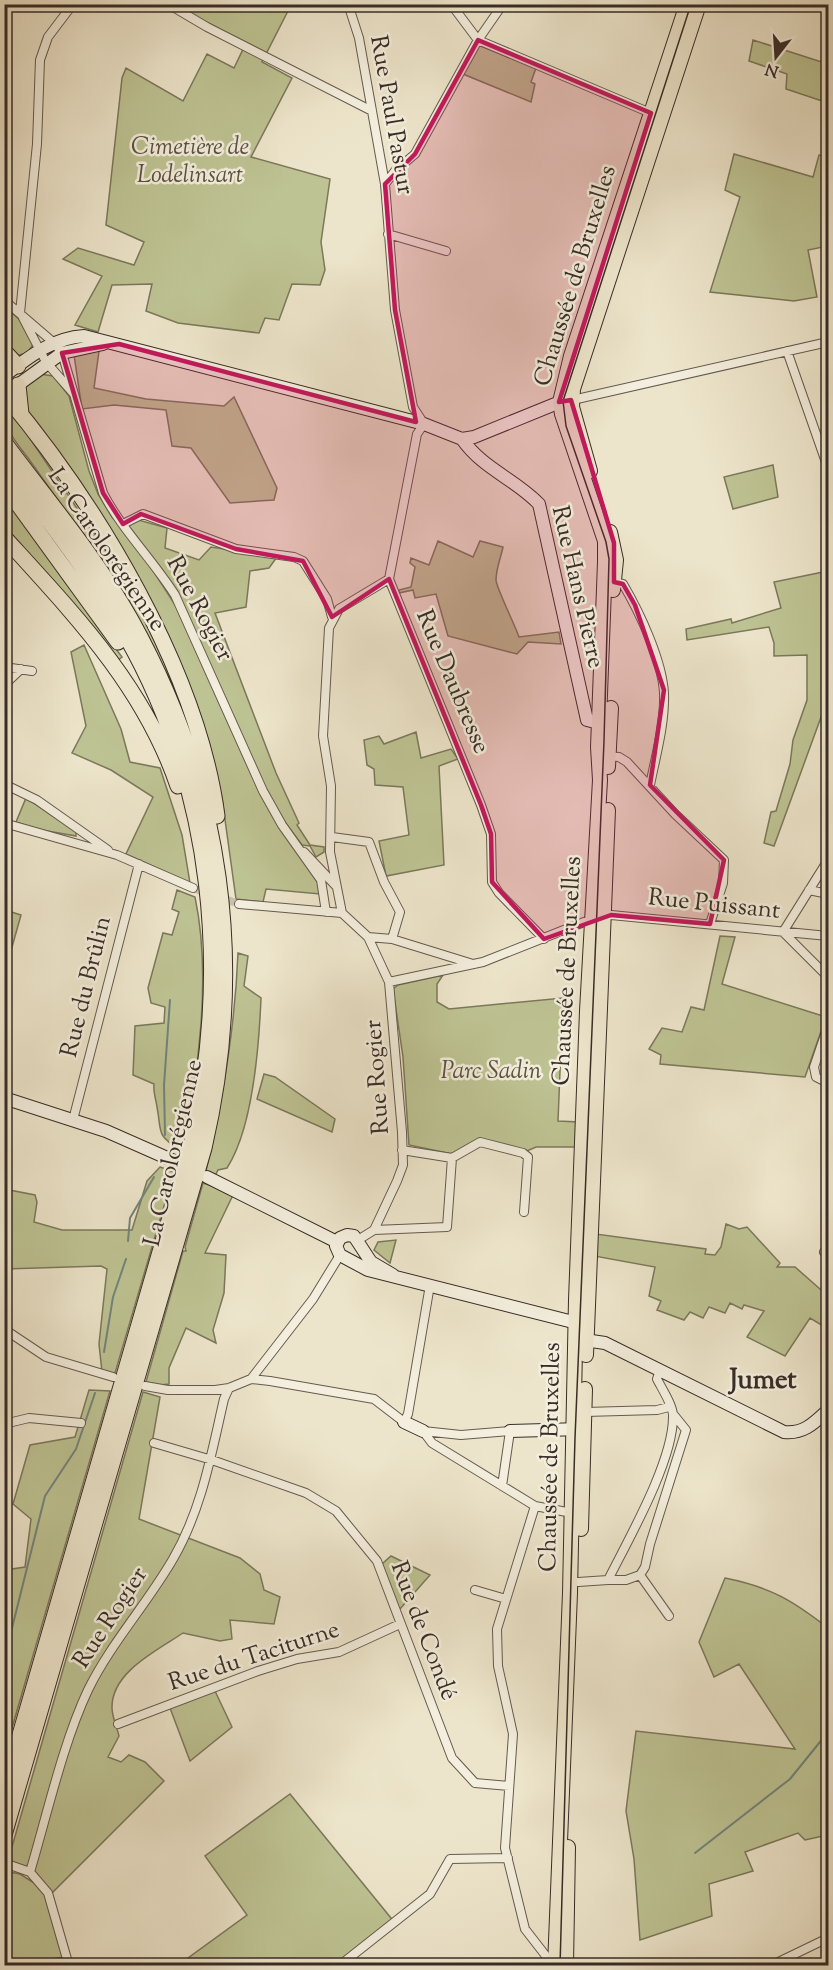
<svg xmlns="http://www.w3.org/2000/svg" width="833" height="1970" font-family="'Sorts Mill Goudy',serif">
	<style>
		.green { fill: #bec393; stroke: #7b785c; stroke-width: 1.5 }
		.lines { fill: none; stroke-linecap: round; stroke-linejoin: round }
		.stream { stroke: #72847d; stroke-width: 2 }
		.street-tunnel { stroke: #c9c0aa; stroke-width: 8; stroke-dasharray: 8 4; stroke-linecap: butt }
		.street-casing { stroke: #655a4f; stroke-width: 10 }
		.secondary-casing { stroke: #382c26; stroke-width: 14 }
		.primary-casing { stroke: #382c26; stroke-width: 16 }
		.highway-casing { stroke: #382c26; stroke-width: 17 }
		.street { stroke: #f3eedd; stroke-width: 8 }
		.secondary { stroke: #f3eedd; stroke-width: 12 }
		.primary { stroke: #ede5cb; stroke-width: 14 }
		.highway { stroke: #ede5cb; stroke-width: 15 }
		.tram { stroke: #382c26; stroke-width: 1.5 }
		.marked { fill: #c2185b; fill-opacity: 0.2; stroke: #c2185b; stroke-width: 4.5; stroke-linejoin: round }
		.labels { text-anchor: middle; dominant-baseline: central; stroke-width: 5; stroke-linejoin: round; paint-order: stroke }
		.street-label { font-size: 24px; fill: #382c26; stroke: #f3eedd }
		.park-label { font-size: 24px; font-style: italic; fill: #5a5241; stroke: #f3eedd }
		.quarter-label { font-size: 27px; font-weight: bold; fill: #382c26; stroke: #f3eedd }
	</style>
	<rect width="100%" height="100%" fill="#ede5cb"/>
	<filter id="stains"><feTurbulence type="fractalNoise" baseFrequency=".00333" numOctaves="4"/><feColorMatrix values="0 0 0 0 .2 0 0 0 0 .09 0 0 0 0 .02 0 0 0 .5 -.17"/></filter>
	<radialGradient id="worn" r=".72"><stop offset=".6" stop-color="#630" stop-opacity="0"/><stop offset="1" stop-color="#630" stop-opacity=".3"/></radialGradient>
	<path class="green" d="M174,5H291L262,62L292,78L251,157L330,179L321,242L325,270L320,285L292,284L279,320L265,318L259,333L178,323L146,311L152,284L112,285L98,332L75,325L102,276L63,259L78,248L134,265L144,242L106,225L122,78L126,68L183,101L207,54L234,68L246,43Z
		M753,40L828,64V103L786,89L787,74L749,61Z
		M478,45L536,68L531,82L535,84L531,102L463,74Z
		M734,154L813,177L819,155L828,156V246L808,250L817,297L794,301L710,292L740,197L725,190Z
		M5,307L26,325L35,342L27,353L11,357L5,366Z
		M100,344L94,388L146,399L224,406L234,397L277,488L274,500L230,503L191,448L172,446L166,410L114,405L82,409L74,355Z
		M40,374L53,376L69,396L89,471L98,494L112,517L132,538L177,608L183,611L123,524L135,519L167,528L165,548L199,560L211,547L277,557L269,568L250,571L246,607L215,613L276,773L299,823L297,825L310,845L324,847V852L316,857L310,846L302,845L278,813C291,834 319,870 320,894L266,889L263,902L236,899L222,798L199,716L177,657L24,409V388Z
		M6,403L137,597L180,697C133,615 84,535 28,458C15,441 0,425 6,403Z
		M773,465L778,497L733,509L724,477Z
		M4,495L122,657L117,661L5,533Z
		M438,541L473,557L480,541L503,547C501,557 496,569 496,580C496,587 515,625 519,637L559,632L561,644L528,642L517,654L448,636L436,594L415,598L413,590L399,593V590L411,587L415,567L410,563L411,558L429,565Z
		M828,571V698L774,846L764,843L771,812L776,811L790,764L793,740L807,700V655L774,656V643L769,627L687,640L686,629L731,619L732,623L781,608L774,582Z
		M84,645L121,729L130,762L160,768L182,835L190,883L126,854L153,797L111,770L72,753L86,726L71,652Z
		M416,732L421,758L451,749L458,759L439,766L444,865L386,876L379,841L409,835L403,787L375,785L374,769L367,765L364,740L379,736L384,744Z
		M26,798L76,832V836L36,829L16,822Z
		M177,890L195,897C211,973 200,1075 180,1150C155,1134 162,1132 157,1107C156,1098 153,1094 154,1084L133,1075L135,1026L164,1023L165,1007L151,1003L148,988L163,933L172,935L179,912L172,909Z
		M5,910L21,915L5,972L4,910Z
		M720,936L735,937L722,984L826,1017L805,1077L660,1064L661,1055L649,1049L662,1028L682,1032L691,1007L704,1010Z
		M238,953L248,956L244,986L261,998C259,1046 253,1128 227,1168L218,1170L213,1180L205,1175C223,1100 235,1029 238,953Z
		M443,975L437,984V1002L449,1009L563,998L558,1121L579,1122L578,1147H536L527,1151L478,1139L452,1154L409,1145L403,1057L393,989L398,985Z
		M264,1074L275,1077L335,1119L332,1132L257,1099Z
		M160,1167L174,1172L115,1373L102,1372L99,1344L107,1269L101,1266L5,1269L4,1189L35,1195L37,1202L34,1222L62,1230H132L147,1181Z
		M203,1183L234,1193L205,1253L226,1255L224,1293L213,1330L216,1343L186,1328L169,1368V1384L160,1385L146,1382L183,1251H186L185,1247Z
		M726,1224L739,1229L747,1227L780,1263L777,1267H795L828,1296V1303L822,1310L828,1315V1329L810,1318L785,1356L747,1337L764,1311L744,1305L742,1309L730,1303L725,1313L709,1307L703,1318L690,1312L684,1320L657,1310L661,1301L649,1296L655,1267L594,1256L596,1234L706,1249L705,1254L715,1255L721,1247Z
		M396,1240L390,1263L374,1250L378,1242Z
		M89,1390L110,1391L5,1752V1584L12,1569L25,1567L31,1519L13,1504L30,1445L75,1437Z
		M143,1392L160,1397L139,1519L240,1558L260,1574L264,1590L280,1597L274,1624L230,1620L232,1639L220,1641L183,1633C158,1650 111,1672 112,1708C112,1717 117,1727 119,1736L108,1757L121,1762L129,1755L145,1762L164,1781L49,1896L64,1957L5,1966L4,1873L5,1871L20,1874L39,1886L37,1879L7,1864Z
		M391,1556L430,1575L399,1610L382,1564Z
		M725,1578C770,1587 792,1600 828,1628V1835L805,1840L798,1833L745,1852L753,1871L709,1884L712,1916L640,1940L634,1859L626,1811L636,1731L795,1749L739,1664L714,1677L699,1642Z
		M215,1691L232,1727L190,1761L170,1708Z
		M290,1794L395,1923L345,1965L177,1966L247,1915L205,1856Z"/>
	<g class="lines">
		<path class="stream" d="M165,1135L164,1085L170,1000
			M128,1241L130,1218L154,1177
			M104,1352L113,1297L126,1259
			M4,1660L45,1496L76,1449L95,1393
			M695,1853L790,1779L828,1732"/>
		<path class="street-tunnel" d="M193,888L239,904"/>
		<defs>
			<path id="street" d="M168,4L207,27L372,111
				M348,4L359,38L385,184L395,310L413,407L424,424L417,434L389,579L481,805L491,834L492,882L499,893L544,939
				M451,4L478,40L653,114
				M385,184L395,171L415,154L478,40L503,4
				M388,234L446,251
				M4,300L53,342L62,353L103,493C122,530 153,560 175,595L263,791L282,825L321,880L326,912
				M20,313L37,144L40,60L48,37L73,4
				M23,318L46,362L74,394
				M787,351L828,468
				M568,401L828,342
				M123,524L143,514L236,549L294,557L303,561L327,599L332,617
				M612,582L623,584C640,613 662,660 664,693C665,724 656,755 650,785
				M4,667L32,671
				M4,685L21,669
				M606,756L619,757L627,762L675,814L724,860L723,883L710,924
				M4,784L37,800L108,850
				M4,823L117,855L193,888
				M332,837L369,842L384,882L400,912L392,939
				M304,852L336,886
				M809,890L828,894
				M239,904L342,913
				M342,913L330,852L331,786L323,736L329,628L339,609L389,579
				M342,913L368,937L389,982L402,1132L403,1165L397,1181L374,1230L358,1240
				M783,932L828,860
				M783,932L828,977
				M368,937L392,939L473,964
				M389,982L483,962L584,922L611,915L828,936
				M828,1026L814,1067L816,1077L828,1083
				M73,1120L139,864
				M402,1150L452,1158L480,1142L523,1153L528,1157L524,1212
				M374,1230L447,1227L452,1158
				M828,1246L824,1252L828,1256
				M4,1329L46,1357L113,1377
				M251,1379L313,1299L340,1255
				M145,1386L168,1390H215L229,1388L251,1379L270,1381L374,1399L404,1422L408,1414L430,1285
				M585,1412L657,1410L669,1407
				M4,1424L29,1418L81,1423
				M423,1431L432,1443L535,1506L572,1513
				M423,1431L461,1435L510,1431L502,1486
				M154,1443L212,1460L306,1493L336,1511L377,1561L452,1758L475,1783L509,1786
				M535,1506L497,1629L498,1666L513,1734L505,1848L525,1929L546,1956L557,1961
				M640,1575L645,1567L650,1544L686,1430L674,1415
				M608,1580H626L640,1575L669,1616
				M578,1582L608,1580C628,1540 673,1462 673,1417C674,1407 662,1389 657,1379L660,1370
				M475,1590L506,1599
				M118,1724L258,1671L297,1659L339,1652L400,1624
				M7,1864L30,1872L48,1893L69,1966
				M30,1872C47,1815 63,1743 88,1690C111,1643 147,1604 173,1559C202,1509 211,1455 224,1399L229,1388
				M339,1966L430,1894L450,1859L508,1858
				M770,1966L828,1938"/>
			<path id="secondary" d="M4,376C29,357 52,338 84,336L424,424L462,439L474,437L560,402
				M11,390L62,353L103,344
				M462,439C483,469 515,479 539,504L587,720L607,725
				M4,1098L106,1131L174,1161
				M207,1177L337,1242
				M393,1275L371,1262L354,1236L347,1235L340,1238L336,1246L340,1255L368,1270L577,1323
				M578,1339L605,1343L784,1432C804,1434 814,1423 828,1410
				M404,1422L423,1431
				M510,1431L581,1429"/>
			<path id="primary" d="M590,471L572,407L573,389L699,4
				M610,532L616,560L613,590
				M608,767L611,708
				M586,1355L608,810
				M581,1529L585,1389
				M555,1966L570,1593L576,1300L587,1011L600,780L598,747L605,562V541L562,414L560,402L571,356L687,4
				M566,1966L568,1847"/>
			<path id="highway" d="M4,351L18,366
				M18,385L21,414
				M5,395C98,506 198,671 217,816
				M4,442C47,500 96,557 131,620C223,786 247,964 204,1148L4,1835
				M4,461C46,518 91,574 126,636C214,791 231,973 191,1145L4,1790
				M4,485L118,642
				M4,537C74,614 144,686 178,786"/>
		</defs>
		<use href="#street" class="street-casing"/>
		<use href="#secondary" class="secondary-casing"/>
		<use href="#primary" class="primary-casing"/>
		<use href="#highway" class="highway-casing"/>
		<use href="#street" class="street"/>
		<use href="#secondary" class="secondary"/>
		<use href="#primary" class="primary"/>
		<use href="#highway" class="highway"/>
		<path class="tram" d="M560,1966L575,1438L604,741L609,559L606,542L566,426L563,401L691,4"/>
	</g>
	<path class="marked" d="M478,40L651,113L559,402L571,400L614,543V582L623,584L635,605L664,690L650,785L724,860L710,924L611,915L544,939L492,882L491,834L481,805L389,579L332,617L303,561L236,549L141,514L123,524L103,493L62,353L119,344L416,422L395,310L385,184L415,154Z"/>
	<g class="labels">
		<g class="street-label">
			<text transform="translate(391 115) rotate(80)">Rue Paul Pastur</text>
			<text transform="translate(576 276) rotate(-73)">Chaussée de Bruxelles</text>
			<text transform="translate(106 550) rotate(56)">La Carolorégienne</text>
			<text transform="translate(577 587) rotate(77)">Rue Hans Pierre</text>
			<text transform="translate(199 609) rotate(62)">Rue Rogier</text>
			<text transform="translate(452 682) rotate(67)">Rue Daubresse</text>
			<text transform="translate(714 905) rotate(6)">Rue Puissant</text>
			<text transform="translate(568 971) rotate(-87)">Chaussée de Bruxelles</text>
			<text transform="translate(87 987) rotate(-76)">Rue du Brûlin</text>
			<text transform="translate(378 1077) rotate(-94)">Rue Rogier</text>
			<text transform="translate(174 1153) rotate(-77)">La Carolorégienne</text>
			<text transform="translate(551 1457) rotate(-89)">Chaussée de Bruxelles</text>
			<text transform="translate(111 1618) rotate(-57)">Rue Rogier</text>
			<text transform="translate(423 1631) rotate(69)">Rue de Condé</text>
			<text transform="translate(254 1657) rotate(-18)">Rue du Taciturne</text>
		</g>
		<g class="park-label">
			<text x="190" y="148">Cimetière de<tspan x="190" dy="28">Lodelinsart</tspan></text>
			<text x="491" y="1072">Parc Sadin</text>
		</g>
		<g class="quarter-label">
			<text x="763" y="1381">Jumet</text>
		</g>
	</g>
	<rect width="833" height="1970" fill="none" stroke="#ede5cb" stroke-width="24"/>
	<rect x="6" y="6" width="821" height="1958" fill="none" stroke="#382c26" stroke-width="3"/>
	<rect x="12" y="12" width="809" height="1946" fill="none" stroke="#382c26" stroke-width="1.5"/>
	<g transform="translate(776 57) rotate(197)" stroke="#f3eedd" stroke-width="4.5" paint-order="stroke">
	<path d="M0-4.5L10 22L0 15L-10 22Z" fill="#382c26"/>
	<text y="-9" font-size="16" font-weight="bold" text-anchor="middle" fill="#382c26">N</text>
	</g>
	<rect width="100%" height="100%" filter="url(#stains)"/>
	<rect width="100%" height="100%" fill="url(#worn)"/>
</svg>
